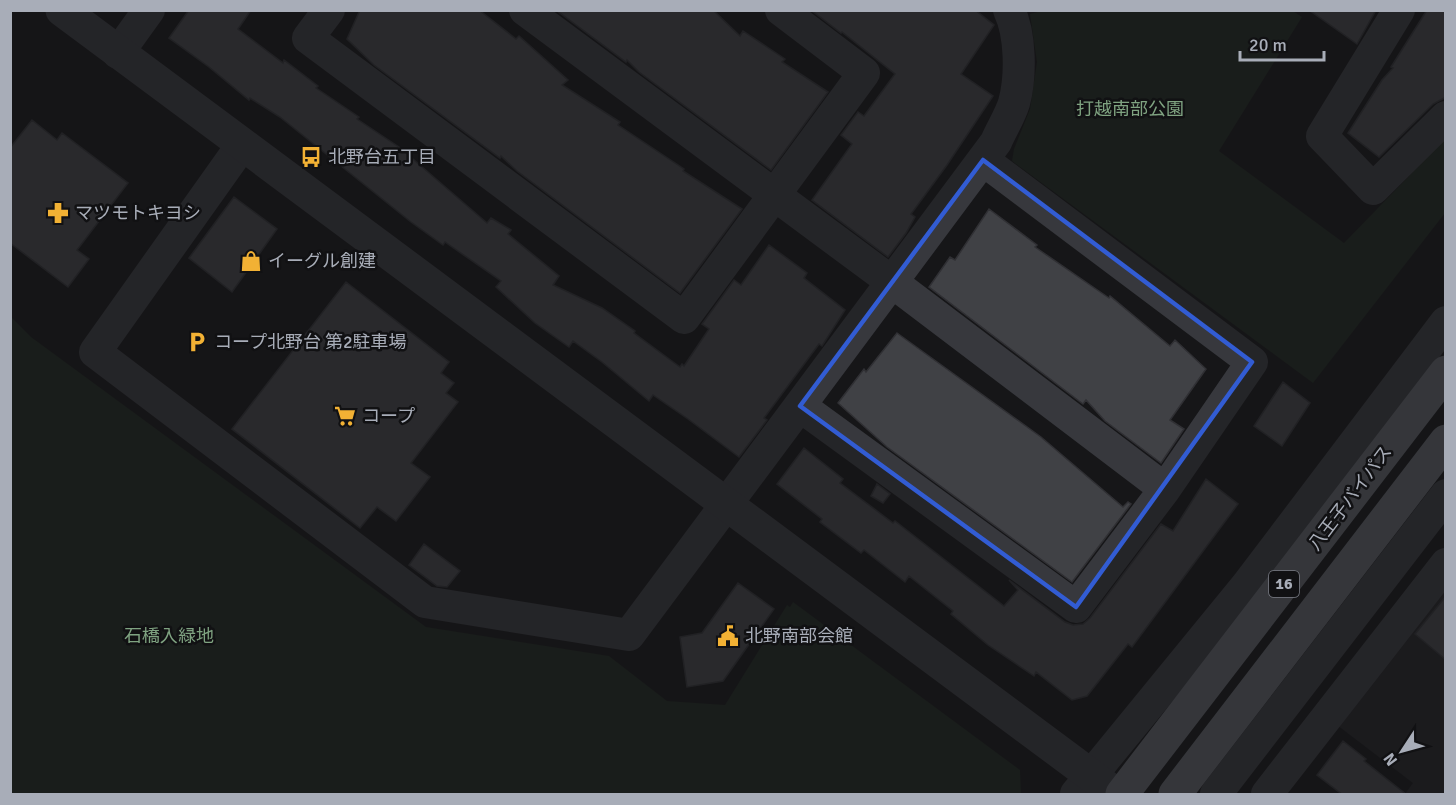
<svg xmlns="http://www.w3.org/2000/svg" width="1456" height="805" font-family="Signika,'Noto Sans JP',sans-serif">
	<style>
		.built { fill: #222225 }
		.green { fill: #1e261f }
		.building { fill: #404145; stroke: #303034; stroke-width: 1.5 }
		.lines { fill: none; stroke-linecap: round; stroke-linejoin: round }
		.minor { stroke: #37383d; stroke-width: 32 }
		.tertiary { stroke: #37383d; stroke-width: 33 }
		.trunk { stroke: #5b5e65; stroke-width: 33 }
		.marked { fill: none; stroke: #325cd3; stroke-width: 4.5; stroke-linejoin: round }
		.labels { text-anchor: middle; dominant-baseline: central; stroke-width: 5; stroke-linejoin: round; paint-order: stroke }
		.shield { fill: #111113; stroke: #7b7e86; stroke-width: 1.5 }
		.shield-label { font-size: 16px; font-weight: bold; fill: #a8adb8 }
		.park-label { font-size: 18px; fill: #7fa381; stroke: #111113 }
		.poi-label { font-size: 18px; fill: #a8adb8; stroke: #111113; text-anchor: start }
		.street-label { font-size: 18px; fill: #a8adb8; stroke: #111113 }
	</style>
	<rect width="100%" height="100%" fill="#161618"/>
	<path class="built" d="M1445,585V794H1405L1413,783L1337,725Z"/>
	<path class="green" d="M1045,10L1293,11L1302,17L1219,151L1344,243L1445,139V213L1313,383L1012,161L1014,149L1030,109L1037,62L1030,14Z
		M10,316L31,337L426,627L609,656L667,701L725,705L787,605L790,607L793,602L1020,770L1021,794H11Z"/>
	<path class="building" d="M189,10H251L238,29L283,63L284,60L318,86L316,88L359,117L357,119L399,147L487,223L491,218L511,230L508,234L559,276L553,285L602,308L635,331L634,333L680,367L682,364L684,366L709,329L702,324L734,280L741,285L769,245L807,273L804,278L845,310L822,346L819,344L764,418L767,420L739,457L688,419L653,395L649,401L602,362L573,341L569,347L535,323L496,287L501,281L445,242L443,245L411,222L280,117L250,98L249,100L209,67L169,38Z
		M360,10H479L516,39L519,36L568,80L562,85L620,122L618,125L684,169L683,171L742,209L680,293L517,171L501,156L500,158L374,65L347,39Z
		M556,10H713L740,36L743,31L785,59L782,62L828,92L771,170L639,72L627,60L626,62Z
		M811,10H975L994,25L961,74L993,96L947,165L911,214L915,217L906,233L888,257L812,200L852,144L841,135L858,112L864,116L895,74L842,32L841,33Z
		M1309,10H1376L1357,44Z
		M1427,10H1446V97L1433,104L1379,157L1348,133L1382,80L1393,68L1391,67Z
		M32,120L57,140L62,133L128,183L77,250L89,259L68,287L10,243V148Z
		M234,197L277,229L232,292L189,258Z
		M989,209L1037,245L1035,247L1109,298L1110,296L1170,346L1175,340L1206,369L1170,420L1184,429L1161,463L1105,421L1086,400L1083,404L929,287L950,257L955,260Z
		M346,282L449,362L441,373L454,383L446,393L458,402L411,463L430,477L396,521L377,507L360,528L232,429Z
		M897,333L1041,437L1123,507L1128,502L1131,504L1072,582L887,447L838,403L864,369L866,372Z
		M1283,382L1310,403L1282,446L1254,426Z
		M804,448L843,479L840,483L893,523L895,521L1004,606L1018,590L1009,580L1065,622L1073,625L1083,624L1090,618L1161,524L1173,531L1206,479L1238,504L1132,647L1128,644L1087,696L1072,700L1036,672L1034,676L988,645L951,614L953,611L909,576L905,582L864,550L861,553L820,522L822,519L777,484Z
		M877,484L890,494L883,503L871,496Z
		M424,544L460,571L447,587L437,586L409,565Z
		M738,583L774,609L723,681L687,687L680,637L702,633Z
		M1446,596V660L1415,634Z
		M1343,741L1366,759L1364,761L1407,795H1343L1317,775Z"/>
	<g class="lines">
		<path class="minor" d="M329,10L308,38L684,318L864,73L781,10
			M525,10L892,282L1165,489
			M1399,10L1322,136L1373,189L1446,117
			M118,53L149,10
			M242,145L95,352L425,602L629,635L996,142C1001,130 1010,116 1014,103C1021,77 1021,35 1009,10
			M800,406L1076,607L1165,489L1252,362L983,160
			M1076,794L1247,585L1446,322
			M1216,794L1446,495
			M1267,794L1446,564"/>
		<path class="tertiary" d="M62,10L1116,794"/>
		<path class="trunk" d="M1122,794L1446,372
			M1175,794L1446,441"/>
	</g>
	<path d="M0 0H1456V805H0ZM983,160L1252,362L1076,607L800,406Z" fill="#161618" fill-opacity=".55" fill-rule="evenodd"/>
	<path class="marked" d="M983,160L1252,362L1076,607L800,406Z"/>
	<defs>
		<symbol id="bus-bare" viewBox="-9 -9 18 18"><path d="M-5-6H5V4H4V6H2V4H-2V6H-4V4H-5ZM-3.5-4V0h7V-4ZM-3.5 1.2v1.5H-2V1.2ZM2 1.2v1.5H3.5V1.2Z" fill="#f2b134" stroke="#111113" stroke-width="2.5" paint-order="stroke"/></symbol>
		<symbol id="pharmacy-bare" viewBox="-9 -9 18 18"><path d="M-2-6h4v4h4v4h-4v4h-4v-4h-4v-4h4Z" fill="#f2b134" stroke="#111113" stroke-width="2.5" paint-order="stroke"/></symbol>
		<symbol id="shop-bare" viewBox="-9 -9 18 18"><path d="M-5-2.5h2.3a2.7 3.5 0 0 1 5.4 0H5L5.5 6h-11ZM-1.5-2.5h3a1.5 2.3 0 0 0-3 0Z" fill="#f2b134" stroke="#111113" stroke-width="2.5" paint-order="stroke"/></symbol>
		<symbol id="parking-bare" viewBox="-9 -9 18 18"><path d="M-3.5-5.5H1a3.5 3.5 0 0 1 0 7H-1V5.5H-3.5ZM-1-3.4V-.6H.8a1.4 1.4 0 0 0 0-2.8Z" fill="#f2b134" stroke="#111113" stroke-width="2.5" paint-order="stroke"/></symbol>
		<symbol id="supermarket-bare" viewBox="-9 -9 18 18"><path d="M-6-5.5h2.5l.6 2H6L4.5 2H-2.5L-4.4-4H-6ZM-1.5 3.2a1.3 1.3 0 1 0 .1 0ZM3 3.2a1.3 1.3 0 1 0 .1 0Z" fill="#f2b134" stroke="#111113" stroke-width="2.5" paint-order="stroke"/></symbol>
		<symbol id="civic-bare" viewBox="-9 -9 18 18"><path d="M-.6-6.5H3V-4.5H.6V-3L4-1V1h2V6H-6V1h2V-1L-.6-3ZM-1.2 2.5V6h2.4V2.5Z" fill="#f2b134" stroke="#111113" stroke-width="2.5" paint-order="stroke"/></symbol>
	</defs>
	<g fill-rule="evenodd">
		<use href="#bus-bare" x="296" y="142" width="30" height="30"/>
		<use href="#pharmacy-bare" x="43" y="198" width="30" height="30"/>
		<use href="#shop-bare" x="236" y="246" width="30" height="30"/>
		<use href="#parking-bare" x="182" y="327" width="30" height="30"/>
		<use href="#supermarket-bare" x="330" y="401" width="30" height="30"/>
		<use href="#civic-bare" x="713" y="621" width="30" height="30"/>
	</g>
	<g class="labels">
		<rect class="shield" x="1269" y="571" width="30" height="26" rx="4.5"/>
		<g class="shield-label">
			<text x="1284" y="584">16</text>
		</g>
		<g class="park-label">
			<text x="1130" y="109">打越南部公園</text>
			<text x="169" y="636">石橋入緑地</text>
		</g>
		<g class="poi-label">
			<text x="328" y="157">北野台五丁目</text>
			<text x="75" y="213">マツモトキヨシ</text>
			<text x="268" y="261">イーグル創建</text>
			<text x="214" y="342">コープ北野台 第2駐車場</text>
			<text x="362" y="416">コープ</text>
			<text x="745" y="636">北野南部会館</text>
		</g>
		<g class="street-label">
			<text transform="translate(1350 498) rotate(-53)">八王子バイパス</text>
		</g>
	</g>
	<rect width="1456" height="805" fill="none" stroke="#a8adb8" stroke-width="24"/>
	<g transform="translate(1402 751) rotate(234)" stroke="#111113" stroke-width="4.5" paint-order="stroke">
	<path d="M0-4.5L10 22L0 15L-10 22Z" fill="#a8adb8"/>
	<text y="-9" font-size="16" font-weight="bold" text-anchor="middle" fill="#a8adb8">N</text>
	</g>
	<path d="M1240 51v9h84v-9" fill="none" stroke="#a8adb8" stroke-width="3"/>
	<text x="1249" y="51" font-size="18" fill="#a8adb8" stroke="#111113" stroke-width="4.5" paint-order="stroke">20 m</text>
</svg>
